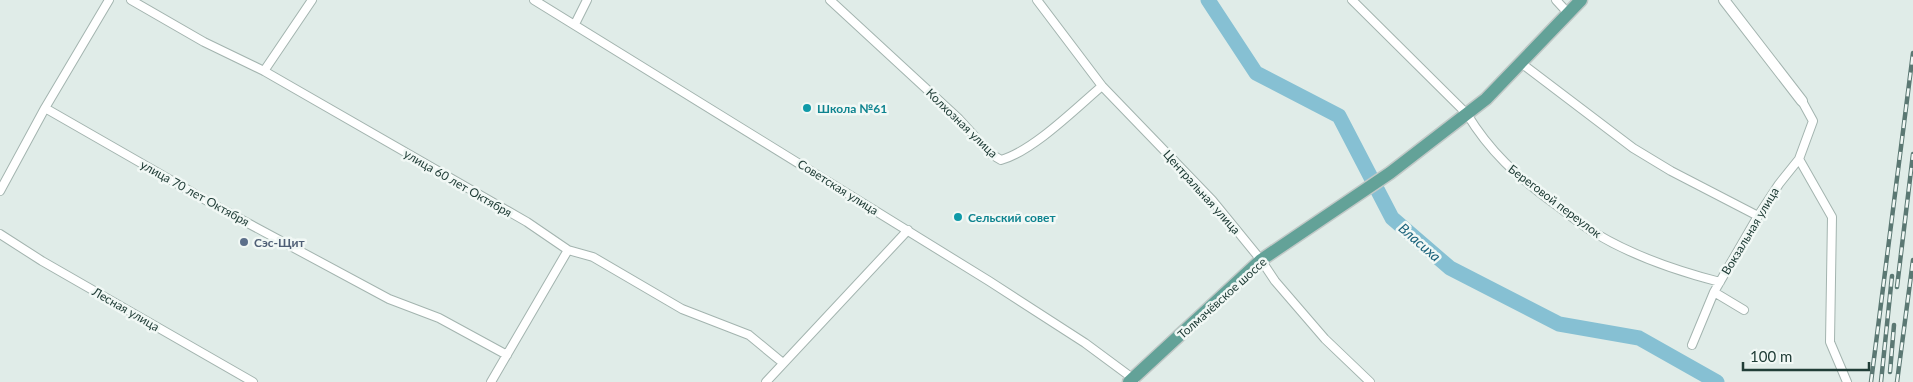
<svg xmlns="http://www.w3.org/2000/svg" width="1913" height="382" font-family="Lato,sans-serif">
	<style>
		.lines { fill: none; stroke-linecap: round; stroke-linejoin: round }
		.river { stroke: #86c0d3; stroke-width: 15 }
		.minor-casing { stroke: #a3b4af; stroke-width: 10 }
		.tertiary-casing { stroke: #a3b4af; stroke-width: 12 }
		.primary-casing { stroke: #c1c9c7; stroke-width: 15 }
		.minor { stroke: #fff; stroke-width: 8 }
		.tertiary { stroke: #fff; stroke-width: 10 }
		.primary { stroke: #63a298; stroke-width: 12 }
		.rail-casing { stroke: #5b7873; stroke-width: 4.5 }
		.rail { stroke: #f1f8f5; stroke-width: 2.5; stroke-dasharray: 8; stroke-linecap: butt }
		.culture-dot { fill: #0f9aa8; stroke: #f1f8f5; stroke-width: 2 }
		.service-dot { fill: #5c6f8a; stroke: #f1f8f5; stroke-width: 2 }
		.labels { text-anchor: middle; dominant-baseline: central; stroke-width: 5; stroke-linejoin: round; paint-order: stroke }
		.culture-label { font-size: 12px; font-weight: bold; fill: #0d838f; stroke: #f1f8f5; text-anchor: start }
		.street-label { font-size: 12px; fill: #203d37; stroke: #f1f8f5 }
		.service-label { font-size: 12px; font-weight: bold; fill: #4e5e75; stroke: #f1f8f5; text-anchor: start }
		.water-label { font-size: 14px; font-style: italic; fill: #19617a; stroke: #f1f8f5 }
	</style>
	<rect width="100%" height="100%" fill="#e0ece8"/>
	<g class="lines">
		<path class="river" d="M1208,0L1256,73L1339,116L1392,218L1450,268L1559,324L1639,338L1717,382"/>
		<defs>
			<path id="minor" d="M131,0L204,42L264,71L527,222L568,250L593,257L682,309L749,335L783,363
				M534,0L989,281L1085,343L1135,380
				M830,0L959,119L991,154L1001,160C1033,151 1075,109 1102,86
				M1037,0L1102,86L1212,200L1261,260L1275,281L1325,339L1370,382
				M1352,0L1467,114C1490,152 1517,176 1552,202C1566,212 1580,224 1595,233C1633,256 1677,271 1720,282
				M1556,0L1568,13
				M575,24L587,0
				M1521,63L1633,148L1671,171L1758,216
				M264,71L312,0
				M45,108L216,206L389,299L439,318L507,355
				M1799,159L1832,217L1830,342L1847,382
				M0,191L45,108L109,0
				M0,234L42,261L253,382
				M1714,292L1744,310
				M1692,345L1714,292L1758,216L1779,184L1799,159L1813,121L1802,101
				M491,382L568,250
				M766,382L908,230"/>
			<path id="tertiary" d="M1724,0L1802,101"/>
			<path id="primary" d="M1129,382L1261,260L1390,173L1486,99L1581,0"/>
		</defs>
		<use href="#minor" class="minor-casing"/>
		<use href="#tertiary" class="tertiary-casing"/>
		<use href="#primary" class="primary-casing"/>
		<use href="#minor" class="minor"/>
		<use href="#tertiary" class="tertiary"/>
		<use href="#primary" class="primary"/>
		<defs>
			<path id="rail" d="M1897,287L1913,154
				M1890,372L1894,325
				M1871,382L1913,53
				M1881,382L1892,276
				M1897,382L1913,260"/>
		</defs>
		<use href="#rail" class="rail-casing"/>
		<use href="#rail" class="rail"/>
	</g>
	<g class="culture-dot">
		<circle cx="807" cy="108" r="5"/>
		<circle cx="958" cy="217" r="5"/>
	</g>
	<circle class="service-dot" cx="244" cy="242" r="5"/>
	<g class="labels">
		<g class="culture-label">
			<text x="817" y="108">Школа №61</text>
			<text x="968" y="217">Сельский совет</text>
		</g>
		<g class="street-label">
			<text transform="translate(962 123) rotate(44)">Колхозная улица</text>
			<text transform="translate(458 183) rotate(30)">улица 60 лет Октября</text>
			<text transform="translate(838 187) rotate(32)">Советская улица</text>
			<text transform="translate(1202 192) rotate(48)">Центральная улица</text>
			<text transform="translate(195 193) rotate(29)">улица 70 лет Октября</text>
			<text transform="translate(1555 201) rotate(37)">Береговой переулок</text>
			<text transform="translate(1750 231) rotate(-59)">Вокзальная улица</text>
			<text transform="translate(1222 298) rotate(-42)">Толмачёвское шоссе</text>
			<text transform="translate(126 309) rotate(30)">Лесная улица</text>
		</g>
		<g class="service-label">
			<text x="254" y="242">Сэс-Щит</text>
		</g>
		<g class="water-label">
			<text transform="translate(1420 242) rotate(41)">Власиха</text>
		</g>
	</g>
	<path d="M1743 362v8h126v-8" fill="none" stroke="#203d37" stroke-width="2.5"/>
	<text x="1750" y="362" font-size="15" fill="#203d37" stroke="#f1f8f5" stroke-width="4" paint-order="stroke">100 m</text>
</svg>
